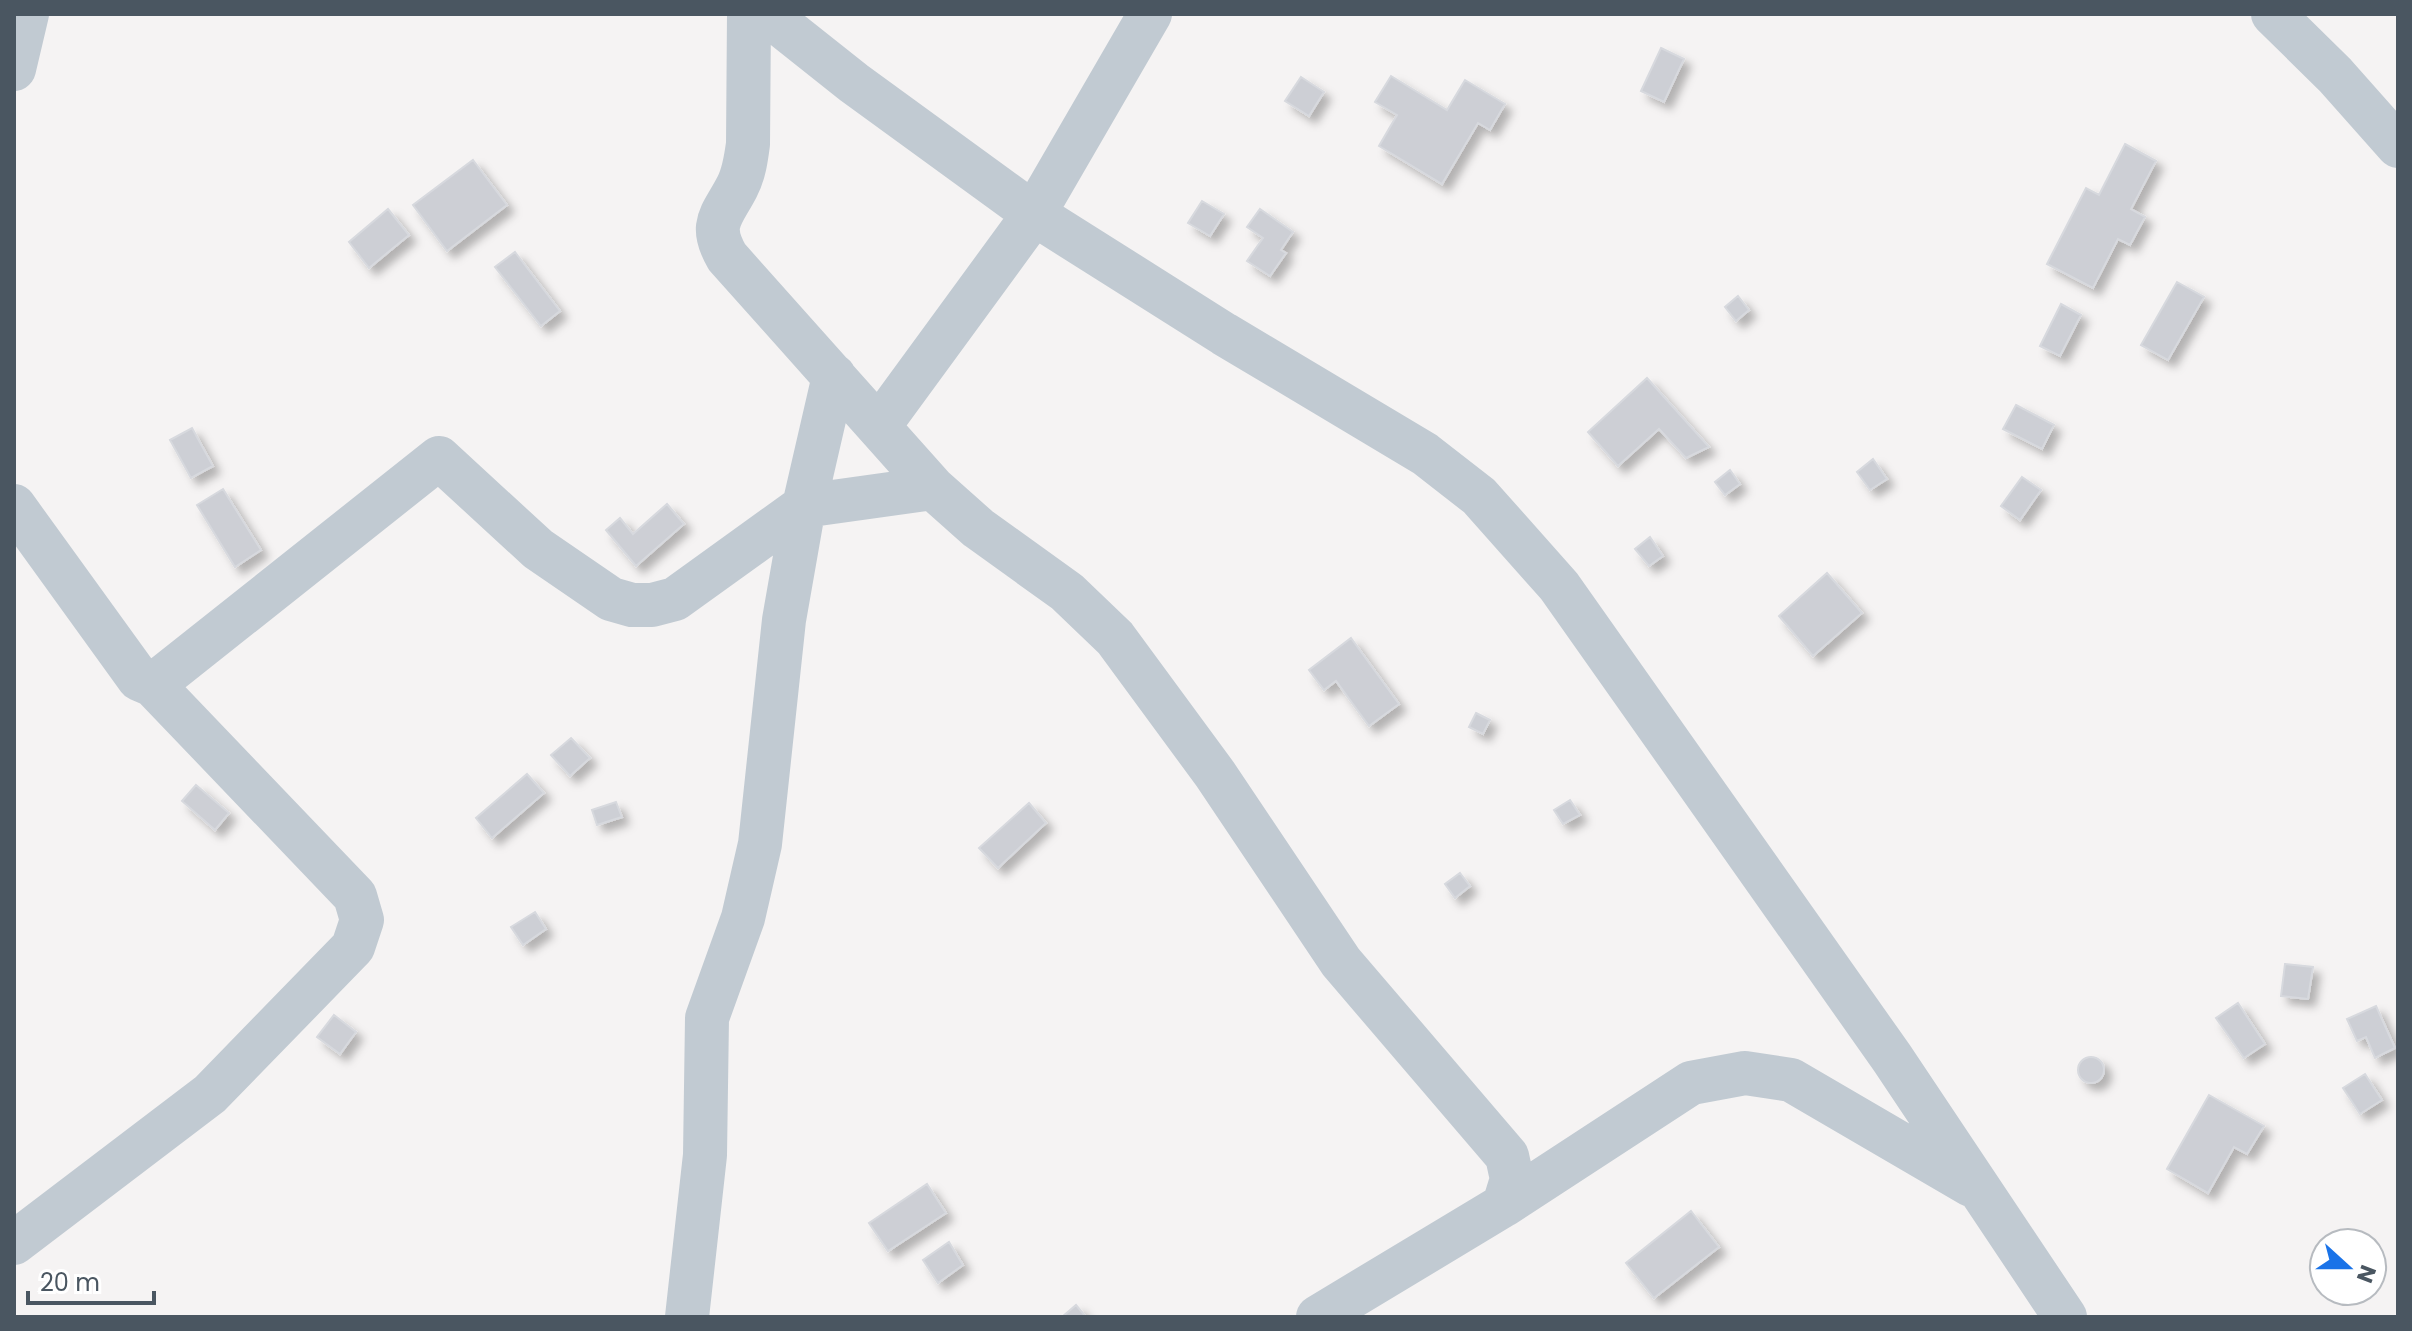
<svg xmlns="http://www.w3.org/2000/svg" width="2412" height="1331" font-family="Poppins,sans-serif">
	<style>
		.building { fill: #cdcfd5; stroke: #d7d9de; stroke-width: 2; filter: url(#shadow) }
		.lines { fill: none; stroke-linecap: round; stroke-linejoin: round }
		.minor { stroke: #c1cad2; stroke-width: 44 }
	</style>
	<defs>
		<filter id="shadow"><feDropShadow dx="7" dy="7" stdDeviation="4" flood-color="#0004"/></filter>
	</defs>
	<rect width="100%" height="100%" fill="#f5f3f3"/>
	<path class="building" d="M1661,48L1684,59L1664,102L1641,91Z
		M1391,76L1447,110L1465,80L1505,104L1490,130L1478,123L1442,184L1379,146L1397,115L1375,102Z
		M1301,77L1324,92L1309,116L1285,101Z
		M2125,144L2156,161L2131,209L2145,217L2130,245L2118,239L2093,288L2047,264L2086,188L2099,195Z
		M473,160L507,205L447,251L413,205Z
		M1202,201L1224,214L1210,236L1188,223Z
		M388,209L409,235L369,268L349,242Z
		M1260,209L1293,232L1281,250L1286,253L1270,276L1247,261L1263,238L1247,227Z
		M515,252L560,311L541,326L495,267Z
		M2177,282L2204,297L2168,360L2141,345Z
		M1738,296L1749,310L1736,321L1725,307Z
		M2061,304L2081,315L2060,356L2040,346Z
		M1647,378L1709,447L1686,458L1659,429L1618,466L1588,432Z
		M2016,405L2054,425L2042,449L2003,429Z
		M192,428L213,466L191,478L170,440Z
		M1873,459L1887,479L1870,490L1857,472Z
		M1730,470L1740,484L1725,495L1715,482Z
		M2022,477L2041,490L2020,520L2001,506Z
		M223,489L261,550L235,567L197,505Z
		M667,504L684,524L636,566L606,530L620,518L633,534Z
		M1650,537L1663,556L1649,566L1635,549Z
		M1827,573L1862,613L1813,656L1779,616Z
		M1351,638L1399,704L1369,726L1336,681L1324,690L1309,670Z
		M1476,713L1490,720L1483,734L1469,727Z
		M571,738L590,758L570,776L551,755Z
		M527,774L544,793L492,838L476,818Z
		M196,785L229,813L215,830L182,801Z
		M1570,800L1580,815L1563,824L1554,810Z
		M616,802L622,817L597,825L592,810Z
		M1029,803L1046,823L998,868L979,848Z
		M1460,873L1470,886L1455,898L1445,884Z
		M535,912L546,929L523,945L511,927Z
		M2285,964L2313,967L2308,999L2281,996Z
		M2238,1003L2265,1044L2244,1058L2216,1018Z
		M2376,1006L2395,1048L2375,1058L2366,1037L2357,1041L2347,1019Z
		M334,1015L356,1032L340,1054L317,1037Z
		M2078 1070a13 13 0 1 1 26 0a13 13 0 1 1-26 0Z
		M2365,1074L2382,1100L2360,1114L2343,1088Z
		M2209,1095L2264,1126L2247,1154L2234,1147L2208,1193L2167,1169Z
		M927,1184L946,1213L888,1251L869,1223Z
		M1691,1211L1719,1247L1654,1298L1626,1263Z
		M949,1242L963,1265L938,1283L923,1260Z
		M1076,1305L1086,1317H1062Z"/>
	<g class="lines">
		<path class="minor" d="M749,14L748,144C746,159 744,174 737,187C722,216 708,224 727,257L933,488L978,528L1067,592L1115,638L1215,774L1341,962L1507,1156L1512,1179L1504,1205
			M767,14L854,83L1034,214L1224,334L1425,454L1479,496L1559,586L1892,1058L2065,1317
			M2273,14L2335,75L2398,146
			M14,69L27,14
			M879,426L1034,214L1150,14
			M14,506L139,679L153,685L439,458L538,549L611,599L632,605H652L675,599L804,506L933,488
			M14,1243L210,1094L353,947L362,920L355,896L153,685
			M687,1317L705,1155L707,1018L743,918L760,844L784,620L804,506L834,376
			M1318,1317L1504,1205L1691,1083L1745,1073L1791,1080L1971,1185"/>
	</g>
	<rect width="2412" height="1331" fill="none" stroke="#4a5661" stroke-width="32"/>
	<g transform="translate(2348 1267) rotate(111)"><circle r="38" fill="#ffffff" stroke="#b7bbc0" stroke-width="2"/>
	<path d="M0-6L14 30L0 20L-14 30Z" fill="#1a73e8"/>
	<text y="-12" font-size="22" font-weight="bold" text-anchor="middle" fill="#4a5661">N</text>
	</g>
	<path d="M28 1291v12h126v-12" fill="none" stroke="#4a5661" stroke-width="4"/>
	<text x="40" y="1291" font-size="24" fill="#4a5661" stroke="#ffffff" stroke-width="6" paint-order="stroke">20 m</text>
</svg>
